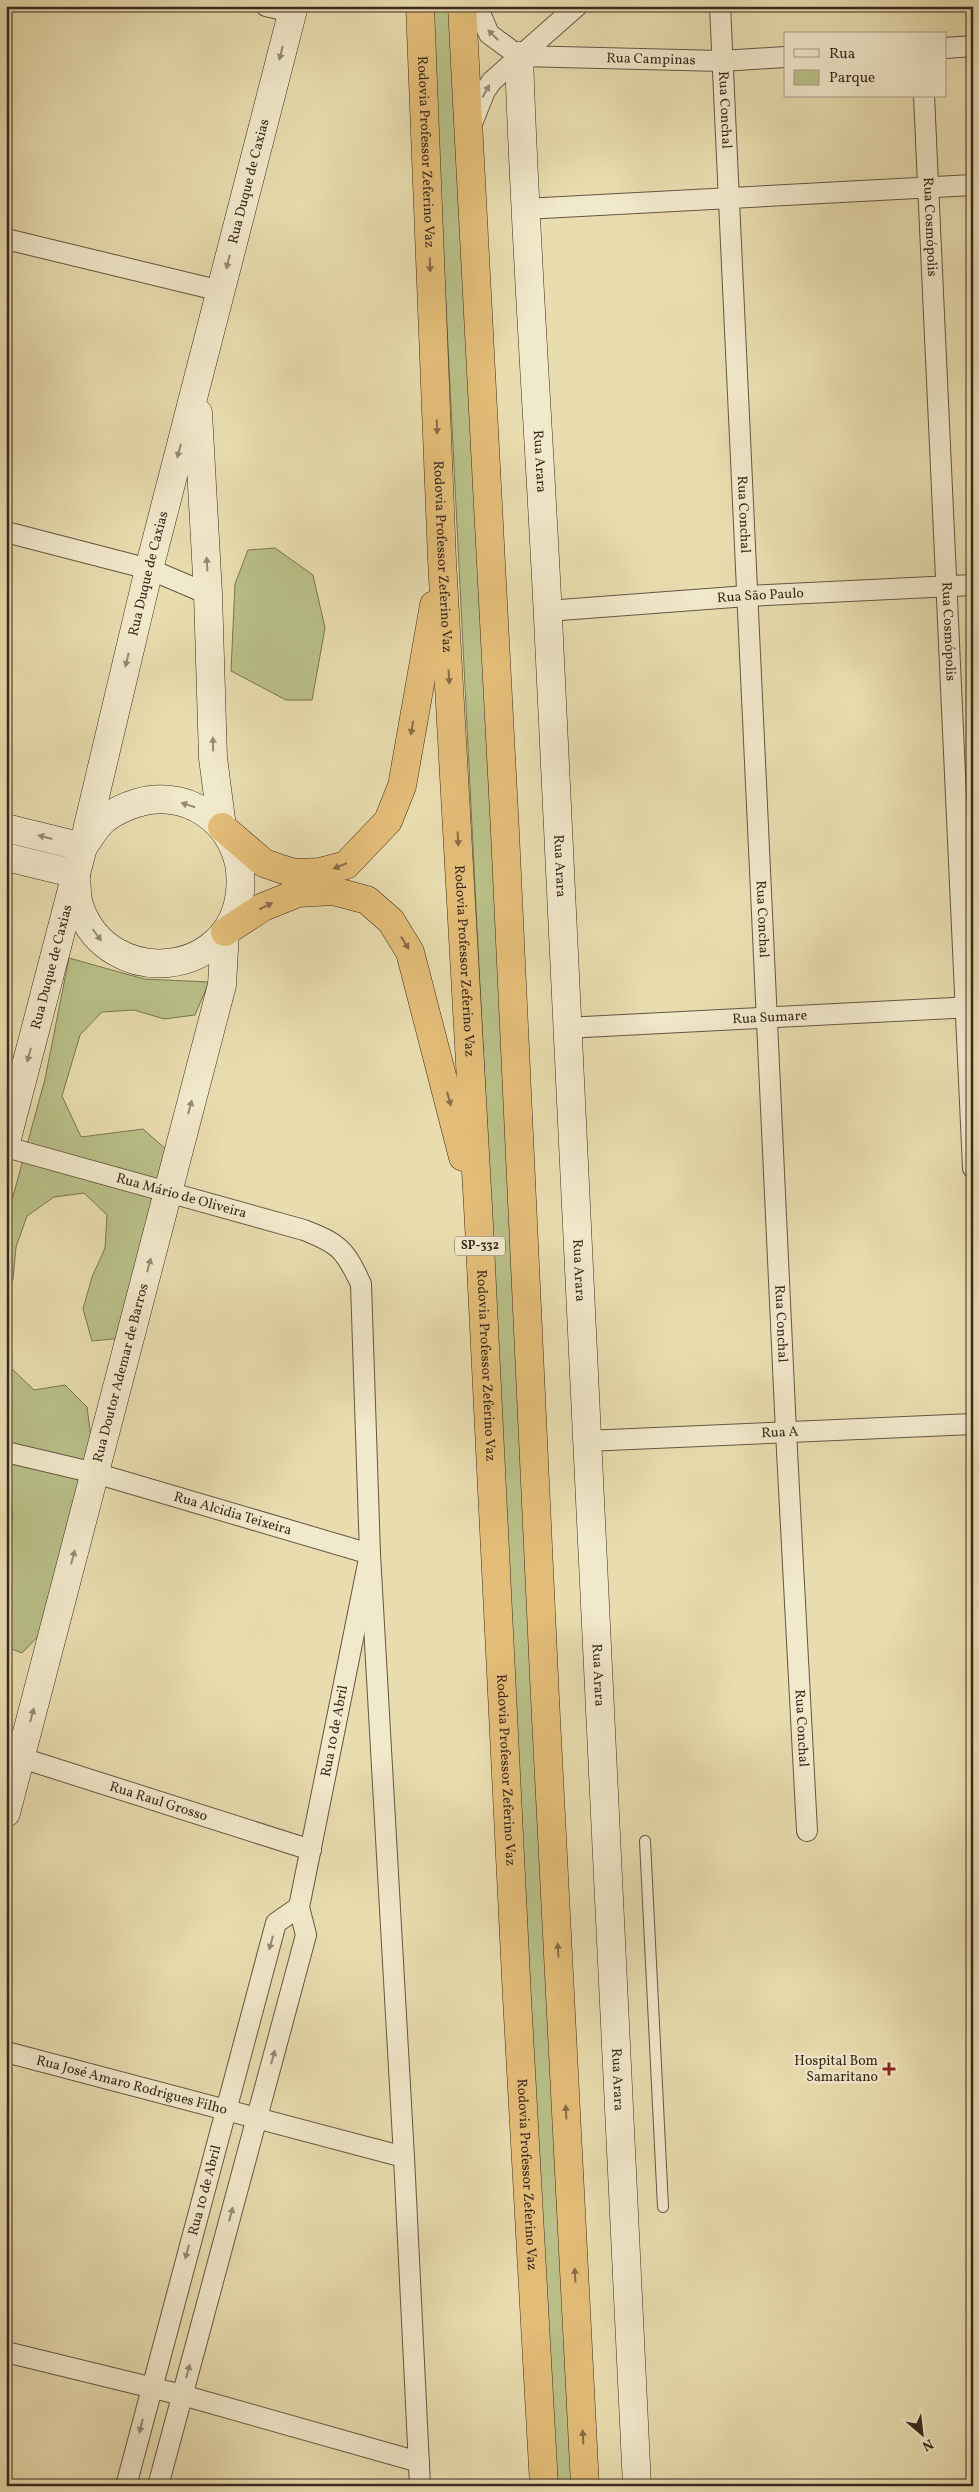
<svg xmlns="http://www.w3.org/2000/svg" width="979" height="2492" font-family="Vollkorn,serif">
	<style>
		.green { fill: #b9c088; stroke: #7a7454 }
		.lines { fill: none; stroke-linecap: round; stroke-linejoin: round }
		.lane-casing { stroke: #665644; stroke-width: 12 }
		.street-casing { stroke: #665644; stroke-width: 22 }
		.secondary-casing { stroke: #3a2920; stroke-width: 29 }
		.highway-casing { stroke: #3a2920; stroke-width: 29 }
		.lane { stroke: #f1e9cb; stroke-width: 10 }
		.street { stroke: #f1e9cb; stroke-width: 20 }
		.secondary { stroke: #f1e9cb; stroke-width: 28 }
		.highway { stroke: #e4be78; stroke-width: 28 }
		.oneway { fill: #968976 }
		.oneway2 { fill: #866c48 }
		.poi-dot { fill: #8f2418; stroke: #f1e9cb; stroke-width: 2 }
		.labels { text-anchor: middle; dominant-baseline: central; stroke-width: 5; stroke-linejoin: round; paint-order: stroke }
		.shield { fill: #f1e9cb; stroke: #716353; stroke-width: 1 }
		.shield-label { font-size: 12px; font-weight: bold; fill: #3a2920 }
		.street-label { font-size: 14px; fill: #3a2920; stroke: #f1e9cb }
		.poi-label { font-size: 14px; fill: #3a2920; stroke: #f1e9cb; text-anchor: end }
	</style>
	<rect width="100%" height="100%" fill="#e9ddaf"/>
	<filter id="stains"><feTurbulence type="fractalNoise" baseFrequency=".004" numOctaves="4"/><feColorMatrix values="0 0 0 0 .2 0 0 0 0 .09 0 0 0 0 .02 0 0 0 .5 -.17"/></filter>
	<radialGradient id="worn" r=".72"><stop offset=".6" stop-color="#630" stop-opacity="0"/><stop offset="1" stop-color="#630" stop-opacity=".3"/></radialGradient>
	<path class="green" d="M431,6H451L573,2486H555Z
		M275,548L313,575L325,628L312,700H286L231,671L235,584L248,550Z
		M69,958L144,979L209,982L195,1015L164,1019L134,1010L102,1012L80,1035L62,1096L81,1137L143,1129L167,1150L123,1338L92,1341L83,1309L92,1277L105,1248L107,1215L84,1193L54,1197L27,1216L16,1247L13,1279L6,1300V1222L45,1079Z
		M6,1358L11,1368L34,1390L65,1385L87,1407L91,1438L44,1630L22,1653L6,1647V1550L13,1516L6,1484Z"/>
	<g class="lines">
		<defs>
			<path id="lane" d="M645,1841L663,2207"/>
			<g id="street">
				<path d="M266,6L292,12"/>
				<path d="M477,6L489,34L519,56"/>
				<path id="s1" d="M720,6L786,1432L807,1831"/>
				<path d="M945,48L973,46"/>
				<path id="s2" d="M519,56L722,61L785,57"/>
				<path id="s3" d="M924,96L973,1168"/>
				<path d="M471,126L485,91L492,81L577,6"/>
				<path d="M524,209L973,185"/>
				<path d="M6,239L221,291"/>
				<path d="M6,532L149,569L208,594"/>
				<path id="s4" d="M547,611L747,596L973,585"/>
				<path id="s5" d="M565,1028L973,1007"/>
				<path id="s6" d="M6,1147L304,1230C340,1244 345,1250 361,1284L370,1554L404,2157L420,2486"/>
				<path id="s7" d="M586,1441L973,1424"/>
				<path id="s8" d="M6,1452L95,1473L370,1554L299,1907L306,1935L158,2486"/>
				<path id="s9" d="M6,1753L311,1850"/>
				<path id="s10" d="M6,2052L404,2157"/>
				<path d="M6,2352L182,2395L419,2462"/>
				<path id="s11" d="M126,2486L276,1923L299,1907"/>
			</g>
			<g id="secondary">
				<path id="s12" d="M519,56C525,243 539,430 548,618C577,1240 607,1863 637,2486"/>
				<path d="M198,413L208,594L213,758L222,827"/>
				<path d="M6,828L83,847C90,838 97,824 106,818C124,805 149,797 170,800C194,802 217,818 229,838C239,856 242,871 240,892C231,979 109,989 80,908C76,898 77,885 76,874L6,857"/>
				<path id="s13" d="M6,1142L83,847L149,569L294,6"/>
				<path id="s14" d="M6,1813L222,985L225,932"/>
			</g>
			<g id="highway">
				<path id="s15" d="M420,6L442,560L479,1225L517,1998L544,2486"/>
				<path d="M462,6L505,832L545,1698L585,2486"/>
				<path d="M222,827L264,863L281,869L295,873L320,872L346,865L388,821L402,786L434,605"/>
				<path d="M225,932L263,907L298,893L333,891L367,900L391,921L410,952L463,1157"/>
			</g>
		</defs>
		<use href="#lane" class="lane-casing"/>
		<use href="#street" class="street-casing"/>
		<use href="#secondary" class="secondary-casing"/>
		<use href="#highway" class="highway-casing"/>
		<use href="#lane" class="lane"/>
		<use href="#street" class="street"/>
		<use href="#secondary" class="secondary"/>
		<use href="#highway" class="highway"/>
	</g>
	<defs><path id="oneway-solid" d="M-6-.8H1V-3.2L6.5 0L1 3.2V.8H-6Z" transform="scale(1.25)"/></defs>
	<g class="oneway">
		<use href="#oneway-solid" transform="translate(493 35) rotate(-135)"/>
		<use href="#oneway-solid" transform="translate(281 53) rotate(104)"/>
		<use href="#oneway-solid" transform="translate(486 91) rotate(-61)"/>
		<use href="#oneway-solid" transform="translate(228 262) rotate(104)"/>
		<use href="#oneway-solid" transform="translate(179 451) rotate(105)"/>
		<use href="#oneway-solid" transform="translate(207 564) rotate(-93)"/>
		<use href="#oneway-solid" transform="translate(127 660) rotate(103)"/>
		<use href="#oneway-solid" transform="translate(213 744) rotate(-91)"/>
		<use href="#oneway-solid" transform="translate(188 805) rotate(-163)"/>
		<use href="#oneway-solid" transform="translate(45 837) rotate(-165)"/>
		<use href="#oneway-solid" transform="translate(97 935) rotate(53)"/>
		<use href="#oneway-solid" transform="translate(29 1055) rotate(105)"/>
		<use href="#oneway-solid" transform="translate(190 1107) rotate(-75)"/>
		<use href="#oneway-solid" transform="translate(149 1265) rotate(-75)"/>
		<use href="#oneway-solid" transform="translate(73 1557) rotate(-75)"/>
		<use href="#oneway-solid" transform="translate(32 1715) rotate(-75)"/>
		<use href="#oneway-solid" transform="translate(271 1943) rotate(105)"/>
		<use href="#oneway-solid" transform="translate(273 2057) rotate(-75)"/>
		<use href="#oneway-solid" transform="translate(231 2214) rotate(-75)"/>
		<use href="#oneway-solid" transform="translate(187 2252) rotate(105)"/>
		<use href="#oneway-solid" transform="translate(188 2371) rotate(-75)"/>
		<use href="#oneway-solid" transform="translate(141 2426) rotate(104)"/>
	</g>
	<g class="oneway2">
		<use href="#oneway-solid" transform="translate(430 265) rotate(88)"/>
		<use href="#oneway-solid" transform="translate(437 427) rotate(88)"/>
		<use href="#oneway-solid" transform="translate(449 677) rotate(87)"/>
		<use href="#oneway-solid" transform="translate(412 728) rotate(100)"/>
		<use href="#oneway-solid" transform="translate(458 839) rotate(87)"/>
		<use href="#oneway-solid" transform="translate(340 866) rotate(158)"/>
		<use href="#oneway-solid" transform="translate(266 906) rotate(-26)"/>
		<use href="#oneway-solid" transform="translate(405 943) rotate(58)"/>
		<use href="#oneway-solid" transform="translate(449 1099) rotate(75)"/>
		<use href="#oneway-solid" transform="translate(558 1950) rotate(-93)"/>
		<use href="#oneway-solid" transform="translate(566 2112) rotate(-93)"/>
		<use href="#oneway-solid" transform="translate(575 2275) rotate(-93)"/>
		<use href="#oneway-solid" transform="translate(583 2437) rotate(-93)"/>
	</g>
	<path class="poi-dot" d="M886.5 2061.5h5v5h5v5h-5v5h-5v-5h-5v-5h5z"/>
	<g class="labels">
		<rect class="shield" x="455" y="1236.5" width="50" height="19" rx="4"/>
		<g class="shield-label">
			<text x="480" y="1246">SP-332</text>
		</g>
		<g class="street-label">
			<text stroke="none"><textPath href="#s2" startOffset="132">Rua Campinas</textPath></text>
			<text stroke="none"><textPath href="#s1" startOffset="104">Rua Conchal</textPath></text>
			<text stroke="none"><textPath href="#s15" startOffset="146">Rodovia Professor Zeferino Vaz</textPath></text>
			<text stroke="none"><textPath href="#s13" startOffset="991">Rua Duque de Caxias</textPath></text>
			<text stroke="none"><textPath href="#s3" startOffset="131">Rua Cosmópolis</textPath></text>
			<text stroke="none"><textPath href="#s12" startOffset="406">Rua Arara</textPath></text>
			<text stroke="none"><textPath href="#s1" startOffset="509">Rua Conchal</textPath></text>
			<text stroke="none"><textPath href="#s15" startOffset="551">Rodovia Professor Zeferino Vaz</textPath></text>
			<text stroke="none"><textPath href="#s13" startOffset="586">Rua Duque de Caxias</textPath></text>
			<text stroke="none"><textPath href="#s4" startOffset="214">Rua São Paulo</textPath></text>
			<text stroke="none"><textPath href="#s3" startOffset="536">Rua Cosmópolis</textPath></text>
			<text stroke="none"><textPath href="#s12" startOffset="811">Rua Arara</textPath></text>
			<text stroke="none"><textPath href="#s1" startOffset="914">Rua Conchal</textPath></text>
			<text stroke="none"><textPath href="#s15" startOffset="956">Rodovia Professor Zeferino Vaz</textPath></text>
			<text stroke="none"><textPath href="#s13" startOffset="181">Rua Duque de Caxias</textPath></text>
			<text stroke="none"><textPath href="#s5" startOffset="205">Rua Sumare</textPath></text>
			<text stroke="none"><textPath href="#s6" startOffset="182">Rua Mário de Oliveira</textPath></text>
			<text stroke="none"><textPath href="#s12" startOffset="1216">Rua Arara</textPath></text>
			<text stroke="none"><textPath href="#s1" startOffset="1319">Rua Conchal</textPath></text>
			<text stroke="none"><textPath href="#s15" startOffset="1361">Rodovia Professor Zeferino Vaz</textPath></text>
			<text stroke="none"><textPath href="#s14" startOffset="455">Rua Doutor Ademar de Barros</textPath></text>
			<text stroke="none"><textPath href="#s7" startOffset="194">Rua A</textPath></text>
			<text stroke="none"><textPath href="#s8" startOffset="235">Rua Alcidia Teixeira</textPath></text>
			<text stroke="none"><textPath href="#s12" startOffset="1621">Rua Arara</textPath></text>
			<text stroke="none"><textPath href="#s1" startOffset="1724">Rua Conchal</textPath></text>
			<text transform="translate(335 1731) rotate(-79)">Rua 10 de Abril</text>
			<text stroke="none"><textPath href="#s15" startOffset="1766">Rodovia Professor Zeferino Vaz</textPath></text>
			<text stroke="none"><textPath href="#s9" startOffset="160">Rua Raul Grosso</textPath></text>
			<text stroke="none"><textPath href="#s12" startOffset="2026">Rua Arara</textPath></text>
			<text stroke="none"><textPath href="#s10" startOffset="130">Rua José Amaro Rodrigues Filho</textPath></text>
			<text stroke="none"><textPath href="#s15" startOffset="2171">Rodovia Professor Zeferino Vaz</textPath></text>
			<text stroke="none"><textPath href="#s11" startOffset="306">Rua 10 de Abril</textPath></text>
		</g>
		<g class="poi-label">
			<text x="878" y="2061">Hospital Bom<tspan x="878" dy="16">Samaritano</tspan></text>
		</g>
	</g>
	<rect width="979" height="2492" fill="none" stroke="#e9ddaf" stroke-width="25"/>
	<rect x="8" y="8" width="964" height="2477" fill="none" stroke="#3a2920" stroke-width="2.5"/>
	<rect x="12" y="12" width="954" height="2467" fill="none" stroke="#3a2920"/>
	<rect x="784" y="32" width="162" height="65" fill="#f1e9cb" stroke="#a89c87"/>
	<rect x="794" y="49" width="25" height="8" fill="#f1e9cb" stroke="#a89c87"/>
	<text x="829" y="58" font-size="15" fill="#3a2920">Rua</text>
	<rect x="794" y="70" width="25" height="15" fill="#b9c088" stroke="#a89c87"/>
	<text x="829" y="82" font-size="15" fill="#3a2920">Parque</text>
	<g transform="translate(922 2434) rotate(152)" stroke="#f1e9cb" stroke-width="4" paint-order="stroke">
	<path d="M0-4L9 19L0 12L-9 19Z" fill="#3a2920"/>
	<text y="-8" font-size="14" font-weight="bold" text-anchor="middle" fill="#3a2920">N</text>
	</g>
	<rect width="100%" height="100%" filter="url(#stains)"/>
	<rect width="100%" height="100%" fill="url(#worn)"/>
</svg>
